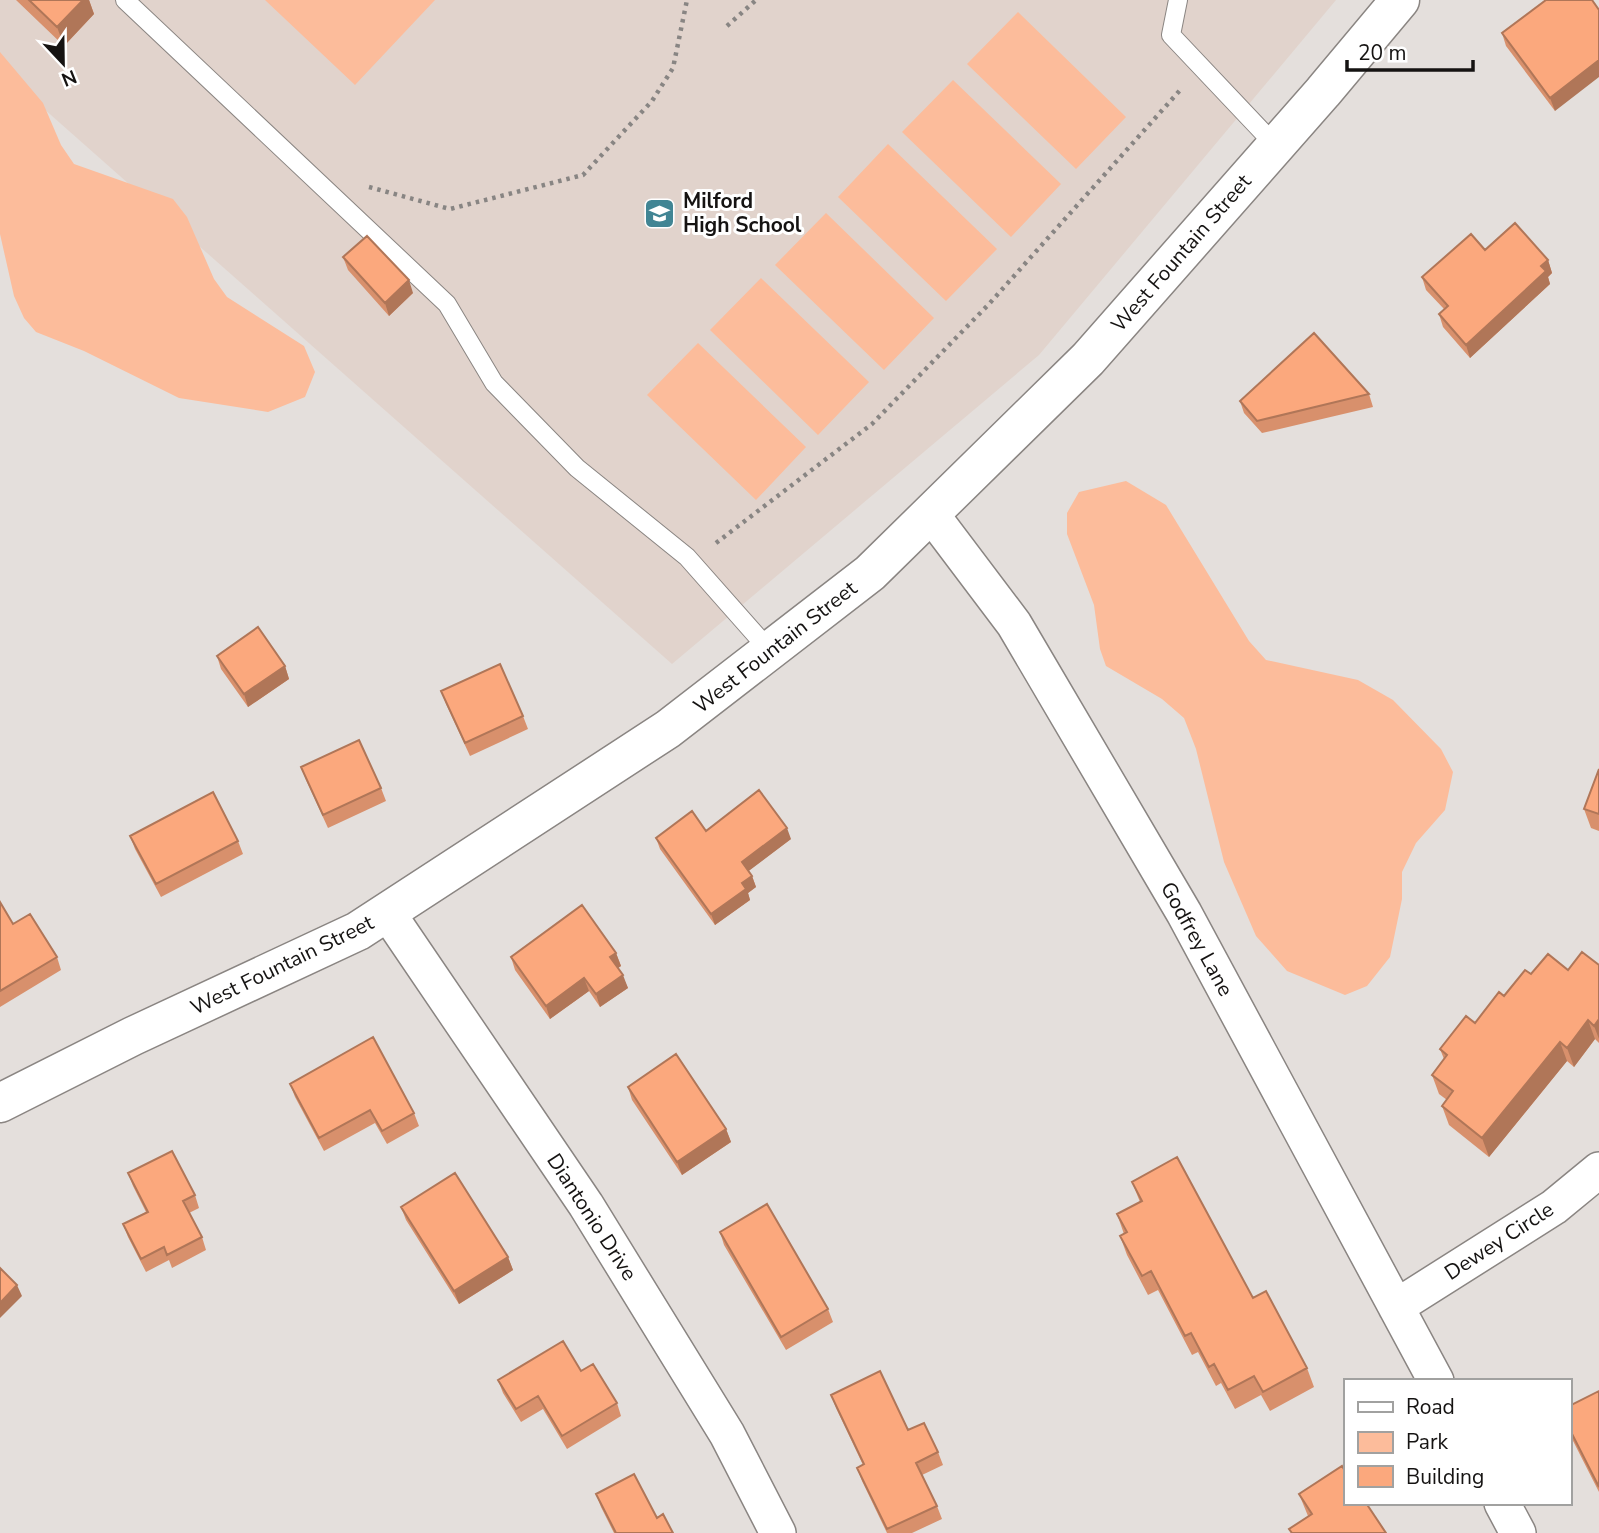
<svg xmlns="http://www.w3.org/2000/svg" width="1599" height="1533" font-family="'Nunito Sans',sans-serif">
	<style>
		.built { fill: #e1d3cc }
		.green { fill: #fcbc9b }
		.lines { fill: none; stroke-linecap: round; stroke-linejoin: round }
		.service-casing { stroke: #8a8582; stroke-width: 20 }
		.minor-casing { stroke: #8a8582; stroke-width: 38 }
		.tertiary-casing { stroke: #8a8582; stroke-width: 41 }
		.path { stroke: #888583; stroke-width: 4.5; stroke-dasharray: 3.5 5; stroke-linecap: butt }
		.service { stroke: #fff; stroke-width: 18 }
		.minor { stroke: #fff; stroke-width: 35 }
		.tertiary { stroke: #fff; stroke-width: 38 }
		.wall { fill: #d8906c }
		.shaded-wall { fill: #b07658 }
		.building { fill: #fba87d; stroke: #b07658; stroke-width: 2 }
		.labels { text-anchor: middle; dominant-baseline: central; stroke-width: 6; stroke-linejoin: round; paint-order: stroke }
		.poi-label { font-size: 21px; font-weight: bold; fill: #151312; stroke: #fff; text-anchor: start }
		.street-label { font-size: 21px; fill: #151312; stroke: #fff }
	</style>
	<rect width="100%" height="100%" fill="#e4dfdc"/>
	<path class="built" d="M0,0H1336L1039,355L672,664L0,70Z"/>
	<path class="green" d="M265,0H435L355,85Z
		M1018,12L1126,117L1076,169L967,64Z
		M0,52L43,103L61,145L74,164L173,199L187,217L214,279L227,297L304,346L315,372L305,397L268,412L179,398L84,351L36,332L24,318L14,296L0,234Z
		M953,80L1061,184L1011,237L902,132Z
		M888,144L997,249L946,301L838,197Z
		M826,213L934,318L884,370L775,265Z
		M761,278L869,382L818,435L710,330Z
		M698,343L806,447L756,500L647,395Z
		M1126,481L1166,505L1249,641L1266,660L1358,680L1393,700L1441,749L1453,772L1445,810L1416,843L1402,872V899L1390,957L1367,986L1345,995L1287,971L1256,936L1224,862L1196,749L1184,718L1162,699L1106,666L1100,649L1094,605L1067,534V513L1079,492Z"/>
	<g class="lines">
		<defs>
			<path id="service" d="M125,0L447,304L494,383L577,468L687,557L770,651
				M1178,0L1171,35L1276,146"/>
			<path id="minor" d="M931,514L1014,624L1184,913L1436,1381
				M387,912L586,1205L727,1434L778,1533
				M1396,1307L1554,1207L1599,1170
				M1502,1503L1518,1533"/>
			<path id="tertiary" d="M0,1103L133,1036L358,931L668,729L870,573L1088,359L1323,92L1400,0"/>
		</defs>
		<use href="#service" class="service-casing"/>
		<use href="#minor" class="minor-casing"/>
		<use href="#tertiary" class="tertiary-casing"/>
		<path class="path" d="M727,26L756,0
			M369,187L450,209L583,175L652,101L673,68L687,0
			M716,543L872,424L989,304L1182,88"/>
		<use href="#service" class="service"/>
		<use href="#minor" class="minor"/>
		<use href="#tertiary" class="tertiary"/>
	</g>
	<path class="wall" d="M16,0H89L94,14L64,46Z
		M1546,0L1555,111L1506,46L1502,33Z
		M1485,250L1548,260L1552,273L1548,277L1550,284L1470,358L1443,327L1439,314L1444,309L1426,290L1422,277Z
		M343,257L413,293L389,316L348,270Z
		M1369,394L1373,407L1262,433L1244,413L1240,401Z
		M217,656L285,666L289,679L248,707L221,669Z
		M441,691L523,716L528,729L470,756L446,704Z
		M301,767L381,788L386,801L328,828L306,780Z
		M1599,769V831L1591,828L1584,809Z
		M706,831L791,839L748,871L752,876L756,887L748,893L750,900L715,925L660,849L656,838Z
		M130,836L238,841L243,854L161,897L135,849Z
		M0,902L13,924L57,957L61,970L0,1007Z
		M616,953L621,966L618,968L628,988L600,1007L589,991L550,1019L515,970L511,957Z
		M1599,965V1043L1595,1039L1574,1067L1567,1061L1489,1157L1449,1125L1442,1106L1447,1100L1439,1094L1432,1075L1444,1059L1440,1049L1475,1023L1531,974Z
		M290,1084L414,1113L419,1126L387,1144L375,1123L324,1151L295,1097Z
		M628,1087L726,1129L731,1142L682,1175L632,1100Z
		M128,1173L195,1195L199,1208L189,1213L202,1237L206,1250L172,1268L169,1260L146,1272L128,1237L123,1224L146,1212L133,1186Z
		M1132,1182L1253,1298L1307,1368L1314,1387L1270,1411L1261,1395L1235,1409L1221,1383L1216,1386L1198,1352L1192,1355L1158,1290L1148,1295L1127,1255L1120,1236L1124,1234L1117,1214L1140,1202Z
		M401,1207L508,1257L513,1270L459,1304L406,1220Z
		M720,1232L828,1309L833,1322L786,1350L724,1245Z
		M581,1371L617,1403L621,1416L567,1449L543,1409L521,1422L503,1393L498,1380Z
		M1599,1391V1492L1569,1433V1406Z
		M831,1395L908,1430L938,1452L943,1465L922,1475L937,1506L942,1519L912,1533H887L862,1481L857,1468L863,1465L836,1408Z
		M596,1494L657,1518L673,1533H614L601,1507Z
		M1299,1494L1386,1533H1291L1289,1529L1308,1516Z"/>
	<path class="shaded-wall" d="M83,0H89L94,14L64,46L57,27Z
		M1599,60V77L1555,111L1550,98Z
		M1548,260L1552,273L1548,277L1550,284L1470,358L1466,345Z
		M409,280L413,293L389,316L385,303Z
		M285,666L289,679L248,707L244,694Z
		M787,828L791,839L746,873L742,862Z
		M752,876L756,887L748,893L750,900L715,925L711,914L742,883Z
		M616,953L621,966L615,970L610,957Z
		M623,975L628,988L600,1007L596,994Z
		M584,978L589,991L550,1019L546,1006Z
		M1599,1019V1039L1594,1026Z
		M1588,1020L1595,1039L1574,1067L1567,1048Z
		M1560,1042L1567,1061L1489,1157L1482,1138Z
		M726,1129L731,1142L682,1175L677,1162Z
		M508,1257L513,1270L459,1304L454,1291Z
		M17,1285L22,1296L0,1318V1303Z"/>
	<path class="building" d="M29,0H83L57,27Z
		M1546,0H1592L1599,10V60L1550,98L1502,33Z
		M1515,223L1548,260L1541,266L1546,271L1466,345L1439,314L1448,306L1422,277L1471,234L1485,250Z
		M367,236L409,280L385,303L343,257Z
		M1314,333L1369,394L1257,421L1240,401Z
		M258,627L285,666L244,694L217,656Z
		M500,664L523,716L465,743L441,691Z
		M359,740L381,788L323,815L301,767Z
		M1599,769V814L1584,809Z
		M759,790L787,828L742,862L752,876L742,883L746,889L711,914L656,838L692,811L706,831Z
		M213,792L238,841L156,884L130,836Z
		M0,902L13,924L30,914L57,957L0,991Z
		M582,905L616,953L610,957L623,975L596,994L584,978L546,1006L511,957Z
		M1582,952L1599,965V1019L1594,1026L1588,1020L1567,1048L1560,1042L1482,1138L1442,1106L1453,1091L1432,1075L1447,1055L1440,1049L1466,1016L1475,1023L1499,992L1504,996L1525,970L1531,974L1548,954L1568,970Z
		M373,1037L414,1113L382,1131L370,1110L319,1138L290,1084Z
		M676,1054L726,1129L677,1162L628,1087Z
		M172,1151L195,1195L183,1201L202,1237L167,1255L164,1247L141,1259L123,1224L148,1212L128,1173Z
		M1177,1157L1253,1298L1266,1291L1307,1368L1263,1392L1254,1376L1228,1390L1214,1364L1209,1367L1191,1333L1185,1336L1151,1271L1142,1276L1120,1236L1127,1232L1117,1214L1142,1201L1132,1182Z
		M455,1173L508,1257L454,1291L401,1207Z
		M767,1204L828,1309L781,1337L720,1232Z
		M0,1268L17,1285L0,1303Z
		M563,1341L581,1371L593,1364L617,1403L562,1436L538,1396L516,1409L498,1380Z
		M880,1371L908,1430L924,1423L938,1452L916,1463L937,1506L887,1529L857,1468L864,1464L831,1395Z
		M1599,1391V1487L1569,1428V1406Z
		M1342,1466L1345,1471V1503H1366L1386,1533H1292L1289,1529L1312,1514L1299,1494Z
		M634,1474L657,1518L663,1514L673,1533H616L596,1494Z"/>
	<defs>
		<symbol id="school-square" viewBox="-11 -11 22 22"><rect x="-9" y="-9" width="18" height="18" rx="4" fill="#418594" stroke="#fff"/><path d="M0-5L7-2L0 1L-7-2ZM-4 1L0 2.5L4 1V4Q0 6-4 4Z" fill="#fff"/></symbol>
	</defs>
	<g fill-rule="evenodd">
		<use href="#school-square" x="642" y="196" width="35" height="35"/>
	</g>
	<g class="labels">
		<g class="poi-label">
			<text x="683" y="201">Milford<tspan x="683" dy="24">High School</tspan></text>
		</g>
		<g class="street-label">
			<text transform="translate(1181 253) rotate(-49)">West Fountain Street</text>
			<text transform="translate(775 647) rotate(-38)">West Fountain Street</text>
			<text transform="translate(1197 939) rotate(61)">Godfrey Lane</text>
			<text transform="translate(282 965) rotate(-26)">West Fountain Street</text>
			<text transform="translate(592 1217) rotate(57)">Diantonio Drive</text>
			<text transform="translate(1499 1241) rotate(-33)">Dewey Circle</text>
		</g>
	</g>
	<rect x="1344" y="1379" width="228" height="126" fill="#ffffff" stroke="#a1a1a0" stroke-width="2"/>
	<rect x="1358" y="1402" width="35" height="10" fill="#ffffff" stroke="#a1a1a0" stroke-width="2"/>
	<text x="1406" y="1414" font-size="21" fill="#151312">Road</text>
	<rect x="1358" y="1432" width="35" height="21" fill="#fcbc9b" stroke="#a1a1a0" stroke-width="2"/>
	<text x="1406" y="1449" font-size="21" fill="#151312">Park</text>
	<rect x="1358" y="1466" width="35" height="21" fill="#fba87d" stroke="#a1a1a0" stroke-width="2"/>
	<text x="1406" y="1484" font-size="21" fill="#151312">Building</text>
	<g transform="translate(63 63) rotate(158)" stroke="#ffffff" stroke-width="5" paint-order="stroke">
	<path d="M0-5L12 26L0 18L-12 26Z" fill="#151312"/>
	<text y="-10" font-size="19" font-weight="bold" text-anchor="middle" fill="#151312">N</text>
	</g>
	<path d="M1347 60v10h126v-10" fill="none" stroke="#151312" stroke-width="3.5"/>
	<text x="1358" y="60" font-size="21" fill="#151312" stroke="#ffffff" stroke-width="5" paint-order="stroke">20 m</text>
</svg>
